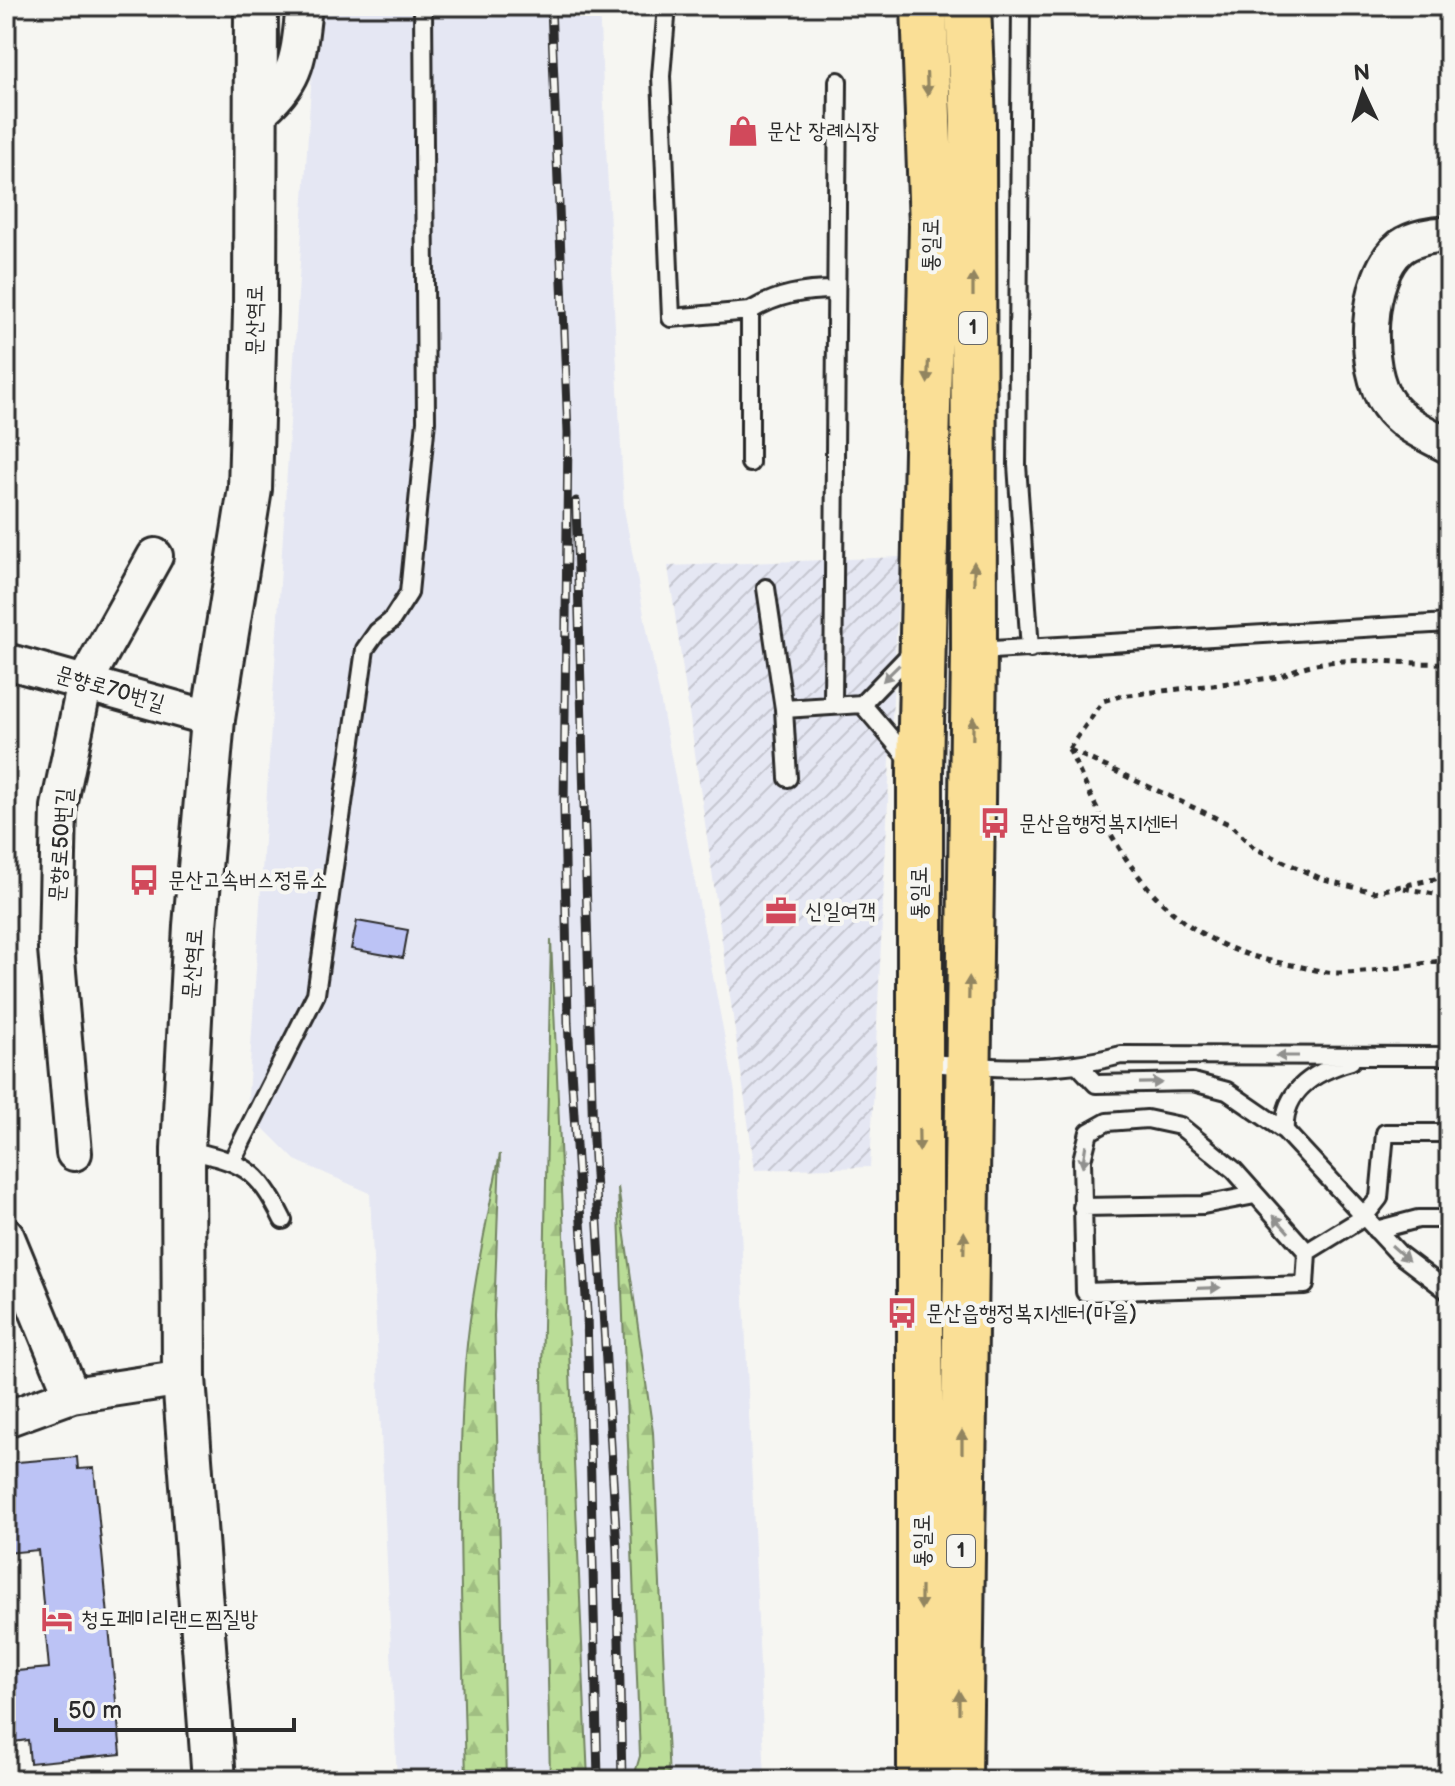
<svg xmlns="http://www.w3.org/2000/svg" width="1455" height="1786" font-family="'Balsamiq Sans','Poor Story',sans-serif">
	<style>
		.built { fill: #e5e7f3 }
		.industrial { fill: url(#industrial-furrows) }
		.forest { fill: url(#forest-firs); stroke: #728461; stroke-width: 2 }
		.building { fill: #bcc3f5; stroke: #2b2b2b; stroke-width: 2 }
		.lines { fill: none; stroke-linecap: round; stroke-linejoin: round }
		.service-casing { stroke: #2b2b2b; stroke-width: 22 }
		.minor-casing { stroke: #2b2b2b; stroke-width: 40 }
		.tertiary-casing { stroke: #2b2b2b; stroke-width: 48 }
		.primary-casing { stroke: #2b2b2b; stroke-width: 50 }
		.path { stroke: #2b2b2b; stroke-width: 5; stroke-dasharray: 6 6; stroke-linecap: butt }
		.service { stroke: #f6f6f2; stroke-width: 16 }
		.minor { stroke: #f6f6f2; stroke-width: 34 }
		.tertiary { stroke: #f6f6f2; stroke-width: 42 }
		.primary { stroke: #fadf96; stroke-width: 44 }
		.rail-casing { stroke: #2b2b2b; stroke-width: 9 }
		.rail { stroke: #f6f6f2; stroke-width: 6; stroke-dasharray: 18; stroke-linecap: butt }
		.oneway { fill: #928560 }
		.oneway2 { fill: #90908e }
		.labels { text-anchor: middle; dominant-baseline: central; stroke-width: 8; stroke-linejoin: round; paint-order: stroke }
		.shield { fill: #f6f6f2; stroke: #686867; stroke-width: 2 }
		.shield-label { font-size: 20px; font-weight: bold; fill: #2b2b2b }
		.poi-label { font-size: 22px; fill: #2b2b2b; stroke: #f6f6f2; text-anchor: start }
		.street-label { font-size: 22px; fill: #2b2b2b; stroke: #f6f6f2 }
	</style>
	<defs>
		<pattern id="industrial-furrows" width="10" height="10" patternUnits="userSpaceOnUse" patternTransform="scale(2)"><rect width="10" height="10" fill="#e5e7f3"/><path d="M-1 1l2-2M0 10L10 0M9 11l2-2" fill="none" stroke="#c5c6d0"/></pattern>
		<pattern id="forest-firs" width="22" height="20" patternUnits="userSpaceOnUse" patternTransform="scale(2)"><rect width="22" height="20" fill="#badd97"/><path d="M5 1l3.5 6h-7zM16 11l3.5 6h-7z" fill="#a0be82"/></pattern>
	</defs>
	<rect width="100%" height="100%" fill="#f6f6f2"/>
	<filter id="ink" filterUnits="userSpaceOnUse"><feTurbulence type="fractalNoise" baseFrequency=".0125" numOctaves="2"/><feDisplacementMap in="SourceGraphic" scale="16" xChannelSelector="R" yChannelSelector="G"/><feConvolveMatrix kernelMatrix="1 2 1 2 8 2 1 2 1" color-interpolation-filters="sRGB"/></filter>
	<g filter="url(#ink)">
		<path class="built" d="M316,6H599L624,509L735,1092L765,1780H397L370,1193L295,1160L247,1112Z"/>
		<path class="industrial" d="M900,557L870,1167L755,1170L668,566Z"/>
		<path class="forest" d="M551,940L588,1780H550L542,1375Z
			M500,1154L494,1316L506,1780H466C463,1642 455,1503 465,1365C471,1294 486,1224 500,1154Z
			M618,1187L653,1432L669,1780H633L640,1756Z"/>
		<path class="building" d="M357,921L408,930L403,958L351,949Z
			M77,1457L78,1469L94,1468L121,1754L30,1763L28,1740L6,1743V1672L49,1668L38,1550L6,1553V1463Z"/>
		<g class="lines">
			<defs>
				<path id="service" d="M667,6L661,76L671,318L750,311V463
					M1021,6L1017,465L1030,649
					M750,311C778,294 804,290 836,290
					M766,588L784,709L862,704L914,650
					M975,651L1449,623
					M833,704L838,81
					M862,704L913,764
					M784,709L788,778
					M920,1062C986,1068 1056,1073 1121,1055L1449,1056
					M1080,1067L1096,1084L1193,1082L1227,1091L1285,1131L1399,1254L1449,1292
					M1285,1131C1282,1090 1316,1071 1351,1061
					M184,1149C242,1163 256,1165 283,1220
					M232,1161L316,994L365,649L377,632L391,621L409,593L426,421L423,6
					M1082,1207L1203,1205L1255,1195
					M1376,1230L1418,1219H1449
					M1307,1252L1305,1285L1085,1292L1082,1160L1089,1132L1107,1122L1147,1119L1180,1126L1234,1170L1307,1252L1364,1217L1379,1198L1385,1133H1449"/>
				<path id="minor" d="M256,115C299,80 298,58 304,6
					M1449,235C1435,234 1413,238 1401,247C1365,275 1362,369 1388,404C1403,425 1427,434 1449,446
					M6,661L213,719
					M74,1153L56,949L59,807L85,682L155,556
					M6,1235L72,1395
					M6,1419L72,1395L184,1378"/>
				<path id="tertiary" d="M214,1780L184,1378L183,1149L195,926L213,719L250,489L255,312L256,6"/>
				<path id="primary" d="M920,1780V770L932,226L924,6
					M959,1780L974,651L973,122L968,6"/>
			</defs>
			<use href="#service" class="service-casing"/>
			<use href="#minor" class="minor-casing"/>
			<use href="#tertiary" class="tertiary-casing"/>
			<use href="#primary" class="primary-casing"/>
			<path class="path" d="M1069,749C1118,859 1164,945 1292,965C1308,968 1325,973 1340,973C1376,973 1414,964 1449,960
				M1069,749L1103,701L1120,696L1280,677C1328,649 1395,666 1449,663
				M1070,750L1231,825L1254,848L1324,880L1374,892L1435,879L1449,872
				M1404,888L1439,895L1449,894"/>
			<use href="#service" class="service"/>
			<use href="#minor" class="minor"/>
			<use href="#tertiary" class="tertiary"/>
			<use href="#primary" class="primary"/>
			<defs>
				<path id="rail" d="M551,6L568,433L564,807L568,1023L587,1313L598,1780
					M576,501L593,1140L617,1549L622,1780"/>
			</defs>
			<use href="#rail" class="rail-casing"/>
			<use href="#rail" class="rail"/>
		</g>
		<defs><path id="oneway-solid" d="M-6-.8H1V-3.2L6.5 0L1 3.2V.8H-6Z" transform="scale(2)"/></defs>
		<g class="oneway">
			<use href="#oneway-solid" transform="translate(927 84) rotate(88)"/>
			<use href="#oneway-solid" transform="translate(973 285) rotate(-90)"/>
			<use href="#oneway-solid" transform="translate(928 372) rotate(92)"/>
			<use href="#oneway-solid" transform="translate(974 573) rotate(-90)"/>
			<use href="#oneway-solid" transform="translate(973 728) rotate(-89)"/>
			<use href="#oneway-solid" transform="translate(969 988) rotate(-89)"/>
			<use href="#oneway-solid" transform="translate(919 1140) rotate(89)"/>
			<use href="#oneway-solid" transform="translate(964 1243) rotate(-89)"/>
			<use href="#oneway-solid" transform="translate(962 1442) rotate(-90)"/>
			<use href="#oneway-solid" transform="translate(921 1598) rotate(90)"/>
			<use href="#oneway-solid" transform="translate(959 1702) rotate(-90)"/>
		</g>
		<g class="oneway2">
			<use href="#oneway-solid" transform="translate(891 673) rotate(135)"/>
			<use href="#oneway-solid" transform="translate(1287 1056) rotate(-180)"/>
			<use href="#oneway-solid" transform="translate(1151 1083) rotate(-1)"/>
			<use href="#oneway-solid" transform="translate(1084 1156) rotate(99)"/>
			<use href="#oneway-solid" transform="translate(1281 1224) rotate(-132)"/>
			<use href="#oneway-solid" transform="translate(1400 1253) rotate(42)"/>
			<use href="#oneway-solid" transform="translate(1209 1288) rotate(-2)"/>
		</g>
	</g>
	<defs>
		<symbol id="shop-bare" viewBox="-9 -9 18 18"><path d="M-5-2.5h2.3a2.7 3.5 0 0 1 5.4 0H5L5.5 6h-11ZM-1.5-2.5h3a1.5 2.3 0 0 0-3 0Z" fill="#d1495b" stroke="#f6f6f2" stroke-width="2.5" paint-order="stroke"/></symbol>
		<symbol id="bus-bare" viewBox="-9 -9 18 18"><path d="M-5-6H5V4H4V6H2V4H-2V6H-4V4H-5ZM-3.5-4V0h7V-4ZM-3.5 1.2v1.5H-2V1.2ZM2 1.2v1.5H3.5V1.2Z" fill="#d1495b" stroke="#f6f6f2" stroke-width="2.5" paint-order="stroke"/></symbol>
		<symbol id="office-bare" viewBox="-9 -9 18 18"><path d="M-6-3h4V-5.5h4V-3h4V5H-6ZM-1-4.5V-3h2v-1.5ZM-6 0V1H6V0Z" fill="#d1495b" stroke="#f6f6f2" stroke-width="2.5" paint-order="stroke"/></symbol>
		<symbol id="hotel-bare" viewBox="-9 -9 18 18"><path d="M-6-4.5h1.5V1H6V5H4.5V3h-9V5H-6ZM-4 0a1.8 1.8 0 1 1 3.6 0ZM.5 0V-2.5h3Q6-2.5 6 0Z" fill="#d1495b" stroke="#f6f6f2" stroke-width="2.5" paint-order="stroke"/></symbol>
	</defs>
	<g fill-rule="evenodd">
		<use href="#shop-bare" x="721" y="109" width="44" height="44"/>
		<use href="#bus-bare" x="973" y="801" width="44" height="44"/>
		<use href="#bus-bare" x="122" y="858" width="44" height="44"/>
		<use href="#office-bare" x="759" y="889" width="44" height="44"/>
		<use href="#bus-bare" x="880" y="1291" width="44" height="44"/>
		<use href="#hotel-bare" x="35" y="1597" width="44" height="44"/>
	</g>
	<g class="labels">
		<g class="shield">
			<rect x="959" y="312" width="28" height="32" rx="6"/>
			<rect x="947" y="1535" width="28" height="32" rx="6"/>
		</g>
		<g class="shield-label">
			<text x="973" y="328">1</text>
			<text x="961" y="1551">1</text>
		</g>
		<g class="poi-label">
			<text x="767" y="131">문산 장례식장</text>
			<text x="1019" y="823">문산읍행정복지센터</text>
			<text x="168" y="880">문산고속버스정류소</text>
			<text x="805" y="911">신일여객</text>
			<text x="926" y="1313">문산읍행정복지센터(마을)</text>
			<text x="81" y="1619">청도페미리랜드찜질방</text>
		</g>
		<g class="street-label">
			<text transform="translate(931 245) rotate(-89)">통일로</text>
			<text transform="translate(255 320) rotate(-89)">문산역로</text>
			<text transform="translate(110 689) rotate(16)">문향로70번길</text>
			<text transform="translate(61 845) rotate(-86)">문향로50번길</text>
			<text transform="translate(919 893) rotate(-90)">통일로</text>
			<text transform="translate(193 964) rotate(-86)">문산역로</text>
			<text transform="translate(922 1541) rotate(-90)">통일로</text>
		</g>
	</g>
	<rect width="1455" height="1786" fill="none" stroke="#f6f6f2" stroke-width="32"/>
	<rect x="16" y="16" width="1423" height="1754" fill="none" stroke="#2b2b2b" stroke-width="3" filter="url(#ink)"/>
	<g transform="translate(1363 92) rotate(356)" stroke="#f6f6f2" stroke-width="6" paint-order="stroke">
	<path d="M0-6L14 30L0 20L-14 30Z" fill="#2b2b2b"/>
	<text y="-12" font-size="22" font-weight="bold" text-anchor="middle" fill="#2b2b2b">N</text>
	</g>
	<path d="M56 1718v12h238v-12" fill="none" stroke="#2b2b2b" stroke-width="4"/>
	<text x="68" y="1718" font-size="24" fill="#2b2b2b" stroke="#f6f6f2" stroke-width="6" paint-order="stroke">50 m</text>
</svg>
